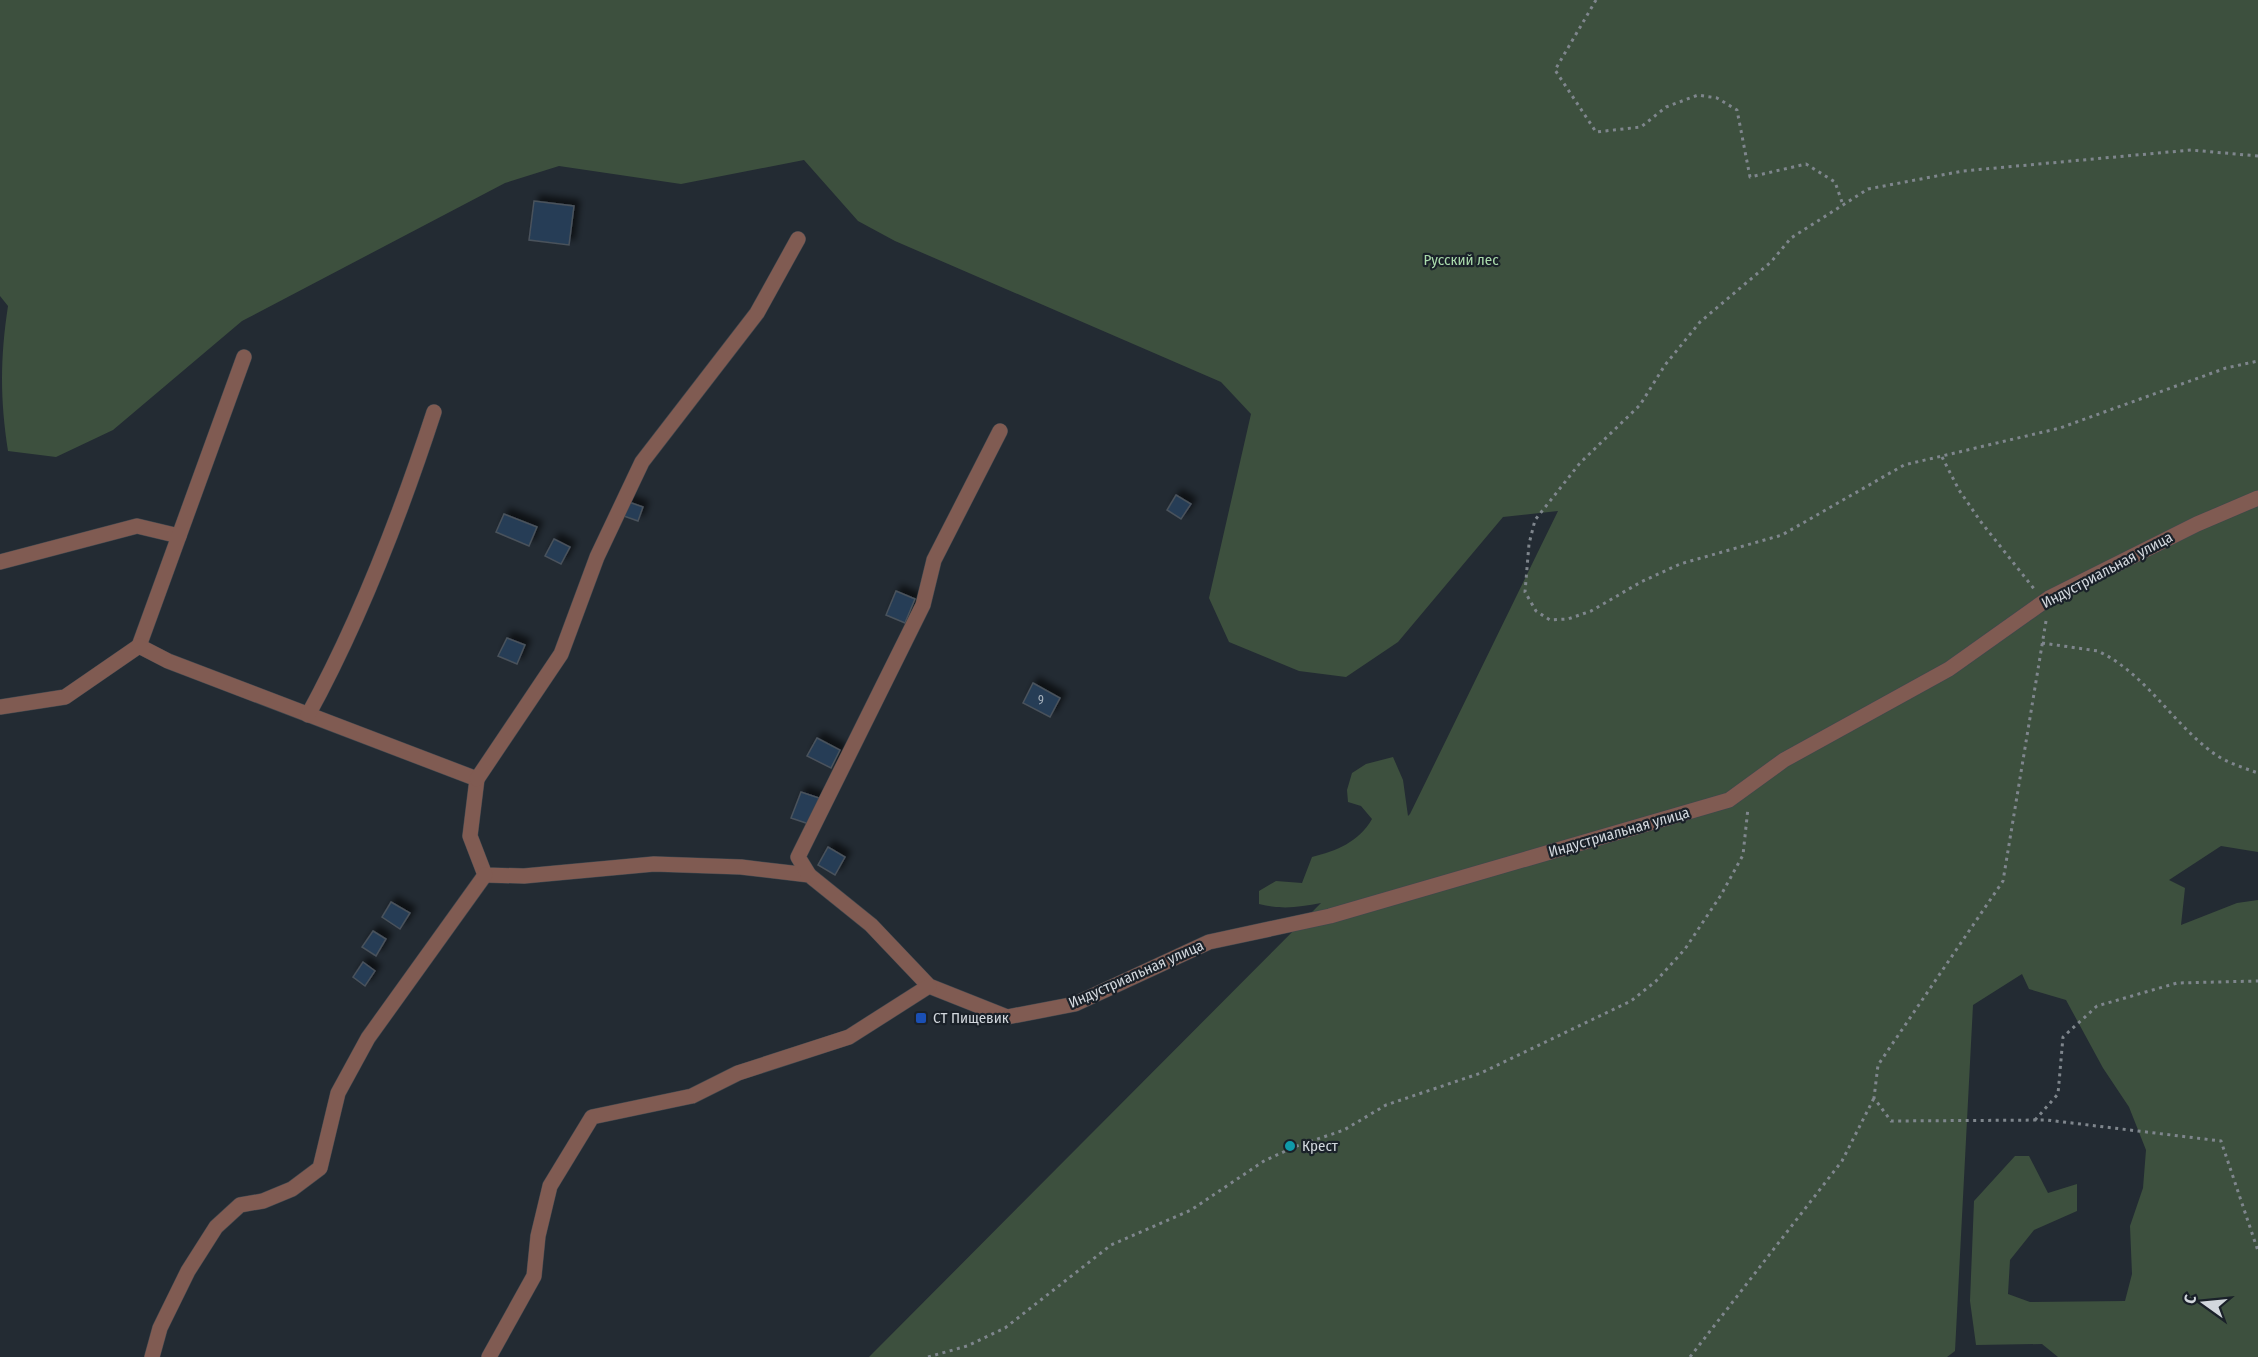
<svg xmlns="http://www.w3.org/2000/svg" width="2258" height="1357" viewBox="0 0 2258 1357" font-family="'Fira Sans Condensed',sans-serif">
<style>
.green{fill:#3d503e}
.building{fill:#263e57;stroke:#4a525c;stroke-width:1.5;filter:url(#shadow)}
.lines{fill:none;stroke-linecap:round;stroke-linejoin:round}
.minor-casing{stroke:#3f474e;stroke-width:16}
.path{stroke:#7f868d;stroke-width:3;stroke-dasharray:3 4.5;stroke-linecap:butt}
.minor{stroke:#805b52;stroke-width:15}
.transit-dot{fill:#1a4fb4;stroke:#1a2129;stroke-width:2}
.culture-dot{fill:#0f9aa8;stroke:#1a2129;stroke-width:2}
.labels{text-anchor:middle;stroke-width:4.5;stroke-linejoin:round;paint-order:stroke}
.number-label{font-size:12px;fill:#a7b1bc}
.park-label{font-size:15px;fill:#aadbac;stroke:#1a2129}
.street-label{font-size:15px;fill:#d2d7dd;stroke:#1a2129}
.poi-label{font-size:15px;fill:#d2d7dd;stroke:#1a2129;text-anchor:start}
</style>
<defs>
<filter id="shadow"><feDropShadow dx="5.5" dy="-5.5" stdDeviation="3" flood-color="#0009"/></filter>
</defs>
<rect width="100%" height="100%" fill="#232b33"/>
<path class="green" d="M0,0h2258v852l-37,-6 -52,34 16,8 -4,37 56,-22 21,-3v457h-200l-16,-13 -66,1 -6,-44 4,-100 41,-45h14l19,37 29,-9v27l-43,19 -24,30 -2,34 22,8 95,-1 7,-27 -2,-48 13,-38 3,-38 -17,-43 -26,-39 -37,-68 -37,-11 -7,-15 -49,31 -18,346 -8,6h-1078l452,-454c-22,4 -38,7 -62,1v-13l17,-10 26,2 10,-26c24,-6 47,-15 60,-38l-11,-13 -13,-4 -1,-12 5,-17 14,-9 27,-7 10,23 5,36 2,-2 148,-303 -55,6 -105,125 -52,35 -47,-6 -70,-29 -20,-44 42,-184 -30,-32 -326,-141 -37,-20 -54,-61 -123,24 -122,-18 -54,17 -263,138 -129,109 -57,27 -48,-6c-8,-51 -8,-93 0,-145l-8,-10z"/>
<g class="building">
<path d="M534,201l40,5 -5,39 -40,-5z"/>
<path d="M1176,495l15,9 -10,15 -14,-9z"/>
<path d="M626,501l17,6 -5,14 -17,-6z"/>
<path d="M504,514l33,13 -8,19 -33,-14z"/>
<path d="M554,539l16,8 -9,17 -16,-8z"/>
<path d="M896,591l19,8 -10,24 -19,-8z"/>
<path d="M507,638l18,7 -8,19 -19,-8z"/>
<path d="M1033,683l27,15 -10,19 -27,-14z"/>
<path d="M817,738l23,12 -9,18 -24,-12z"/>
<path d="M801,792l18,6 -10,26 -18,-6z"/>
<path d="M828,847l17,10 -10,18 -17,-10z"/>
<path d="M391,902l19,11 -10,16 -18,-12z"/>
<path d="M373,931l13,8 -10,17 -14,-9z"/>
<path d="M363,962l12,9 -10,15 -12,-9z"/>
</g>
<g class="lines">
<defs>
<g id="minor">
<path d="M0,562l137,-36 42,10"/>
<path d="M139,646l105,-289"/>
<path d="M0,707l65,-10 74,-51 29,15 309,118 -7,57 15,39 39,1 130,-12 87,3 68,8 62,50 58,61 78,31 68,-13 134,-62 121,-26 399,-116 55,-40 165,-91 100,-71 148,-74 61,-26"/>
<path d="M308,715c52,-95 92,-199 126,-303"/>
<path d="M477,779l84,-125 36,-97 45,-95 115,-149 41,-74"/>
<path d="M809,875l-11,-18 125,-252 11,-45 66,-129"/>
<path d="M152,1357l8,-29 28,-57 28,-44 24,-22 23,-4 29,-12 28,-21 18,-75 30,-55 117,-163"/>
<path d="M489,1357l45,-81 4,-40 12,-50 42,-69 100,-21 46,-23 111,-36 80,-51"/>
</g>
</defs>
<use href="#minor" class="minor-casing"/>
<g class="path">
<path d="M1596,0l-41,70 41,62 45,-5 25,-20 32,-12 19,3 20,12 13,67 56,-13 29,18 8,23"/>
<path d="M2258,156l-67,-6 -228,21 -95,18 -77,49 -20,24 -71,60 -35,43 -25,40 -60,58 -45,57 -6,24 -4,48 11,19 14,9 18,-1 23,-8 50,-29 39,-18 102,-29 122,-70 156,-37 166,-60 32,-7"/>
<path d="M1942,457l17,33 22,32 54,68"/>
<path d="M2046,621l-43,260 -125,184 -4,33 17,23 156,-1 174,21 37,110"/>
<path d="M2042,643l56,8c46,22 72,68 110,98 14,12 33,18 50,24"/>
<path d="M2035,1120l23,-26 5,-57 34,-31 80,-23 81,-2"/>
<path d="M928,1357l39,-11 38,-18 106,-83 80,-35 73,-49 30,-14 50,-17 42,-25 95,-32 150,-72 25,-20 29,-32 36,-54 22,-40 5,-47"/>
<path d="M1690,1357l152,-196 32,-63"/>
</g>
<use href="#minor" class="minor"/>
</g>
<rect class="transit-dot" x="915" y="1012" width="12" height="12" rx="3"/>
<circle class="culture-dot" cx="1290" cy="1146" r="6"/>
<g class="labels">
<g class="number-label">
<text x="1041" y="704">9</text>
</g>
<g class="park-label">
<text x="1461" y="265">Русский лес</text>
</g>
<g class="street-label">
<text transform="translate(2107 570) rotate(-28)" y="5">Индустриальная улица</text>
<text transform="translate(1619 832) rotate(-16)" y="5">Индустриальная улица</text>
<text transform="translate(1136 974) rotate(-24)" y="5">Индустриальная улица</text>
</g>
<g class="poi-label">
<text x="933" y="1023">СТ Пищевик</text>
<text x="1302" y="1151">Крест</text>
</g>
</g>
<g transform="translate(2204 1303) rotate(285)" stroke="#1a2129" stroke-width="4.5" paint-order="stroke">
<path d="M0-4.5L10 22L0 15L-10 22Z" fill="#d2d7dd"/>
<text y="-9" font-size="16" font-weight="bold" text-anchor="middle" fill="#d2d7dd">С</text>
</g>
</svg>
